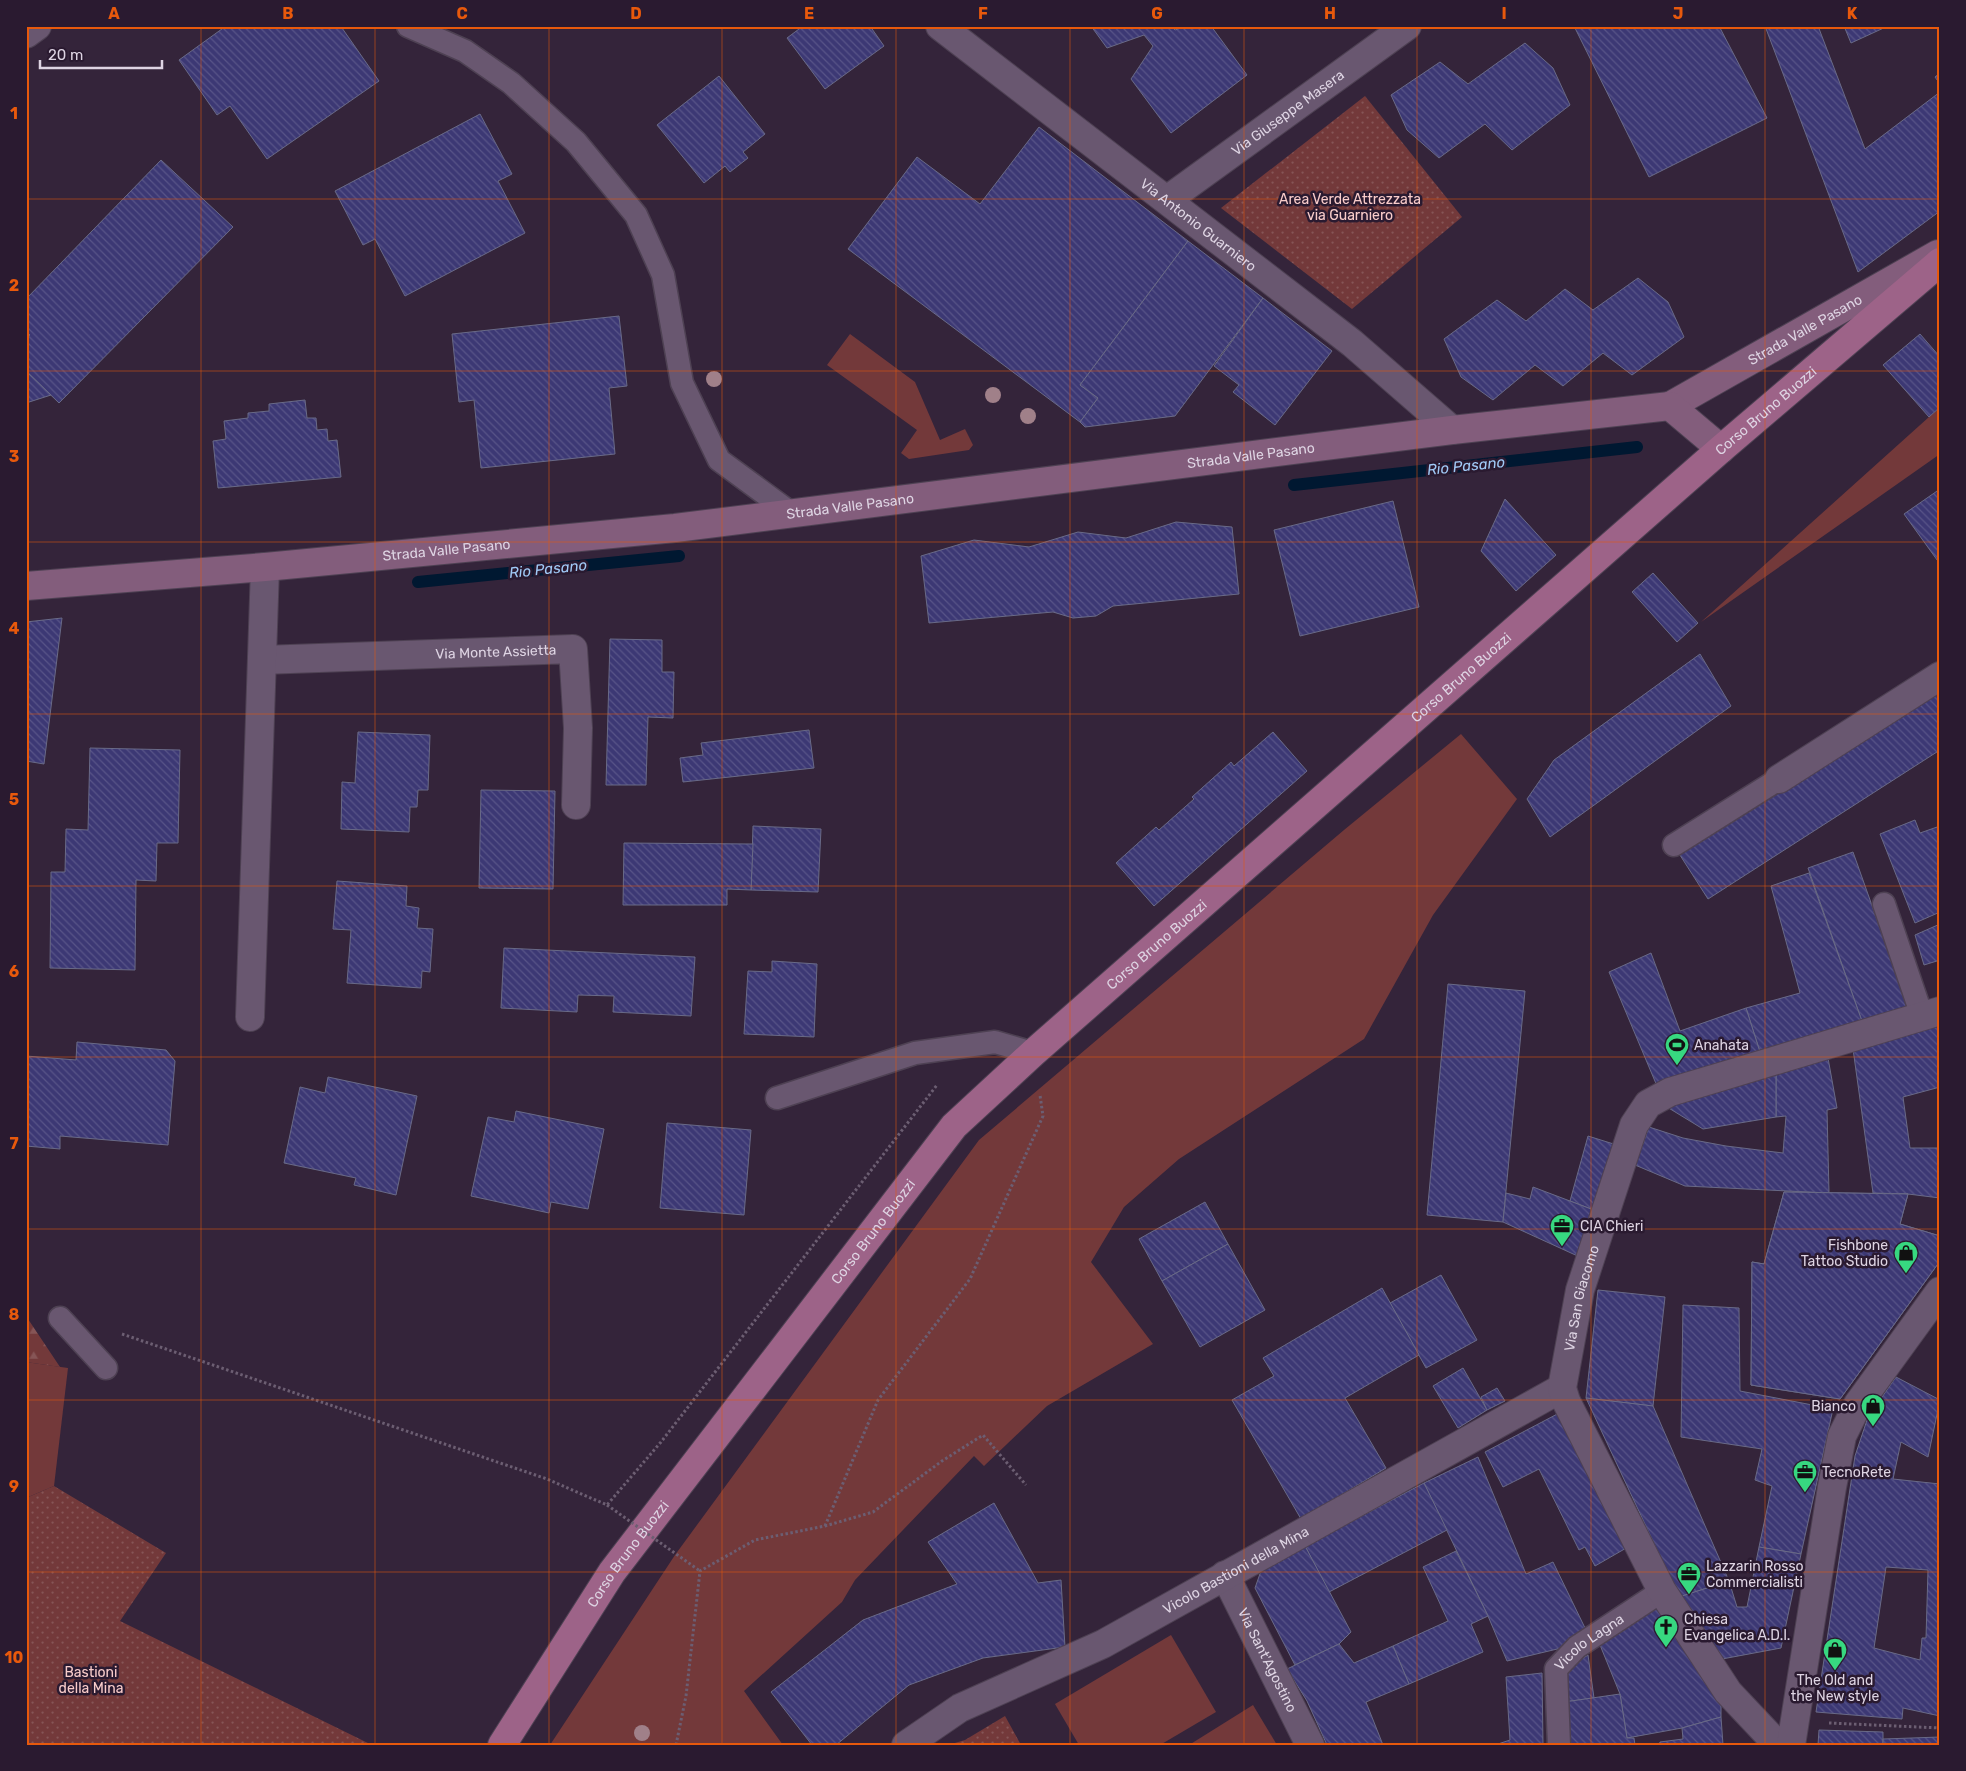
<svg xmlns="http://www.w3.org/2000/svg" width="1966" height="1771" viewBox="0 0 1966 1771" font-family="Rubik,sans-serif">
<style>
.grass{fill:#73393a}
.forest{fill:url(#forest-firs)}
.park{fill:url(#park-dots)}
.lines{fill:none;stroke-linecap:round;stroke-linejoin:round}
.stream{stroke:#001831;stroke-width:12}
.building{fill:url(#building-back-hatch);stroke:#696a87;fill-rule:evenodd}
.lane-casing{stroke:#4e4153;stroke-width:25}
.street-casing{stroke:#4e4153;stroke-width:30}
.secondary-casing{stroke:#4e4153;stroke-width:30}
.primary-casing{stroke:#4e4153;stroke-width:30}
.path{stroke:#6c5e72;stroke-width:3;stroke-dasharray:2.5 2.5;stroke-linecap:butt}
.lane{stroke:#695770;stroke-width:22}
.street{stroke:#695770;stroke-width:28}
.secondary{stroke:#835d7c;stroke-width:28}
.primary{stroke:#9d6388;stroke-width:28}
.path-bridge{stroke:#6c5e72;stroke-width:3;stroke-dasharray:2.5 2.5;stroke-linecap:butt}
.tree{fill:#a08089}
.grid{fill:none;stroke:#e8590c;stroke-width:1;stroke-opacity:0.55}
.labels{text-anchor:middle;stroke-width:5;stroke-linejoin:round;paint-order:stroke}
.street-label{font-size:14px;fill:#ded4e3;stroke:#2a1a30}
.park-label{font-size:14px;fill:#f9ccca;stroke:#2a1a30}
.poi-label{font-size:14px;fill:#ded4e3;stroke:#2a1a30;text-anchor:start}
.water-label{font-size:15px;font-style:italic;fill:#a0c9f6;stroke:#2a1a30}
.neatline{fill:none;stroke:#e8590c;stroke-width:2}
.grid-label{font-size:16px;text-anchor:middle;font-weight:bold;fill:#e8590c}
</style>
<defs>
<pattern id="forest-firs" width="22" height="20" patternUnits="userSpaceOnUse" patternTransform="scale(1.25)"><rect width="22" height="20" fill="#73393a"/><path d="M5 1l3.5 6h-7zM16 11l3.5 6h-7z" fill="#865556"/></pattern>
<pattern id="park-dots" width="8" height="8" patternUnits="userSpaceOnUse" patternTransform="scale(1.25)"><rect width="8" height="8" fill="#73393a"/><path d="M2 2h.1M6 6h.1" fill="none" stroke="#865556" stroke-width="1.8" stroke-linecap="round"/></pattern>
<pattern id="building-back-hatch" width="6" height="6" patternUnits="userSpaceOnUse" patternTransform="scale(1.25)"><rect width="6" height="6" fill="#3c3874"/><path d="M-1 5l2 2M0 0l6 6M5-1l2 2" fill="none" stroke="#585488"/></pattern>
</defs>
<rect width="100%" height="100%" fill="#34243a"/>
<g class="grass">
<path d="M850,334l65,48 25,58 25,-11 8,16 -4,5 -60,9 -8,-6 16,-23 -90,-65z"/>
<path d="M1940,407v47l-239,168 228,-205z"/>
<path d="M1461,734l56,65 -84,116 -69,124 -185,120 -55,48 -33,55 62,82 -106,62 -63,60 -10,-10 -119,124 -13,22 -98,89 39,54h-233l125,-190 304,-415 365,-310z"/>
<path d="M26,1362l42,6 -14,118 -28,12z"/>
<path d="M1171,1635l45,77 -56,33h-81l-24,-41z"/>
<path d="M1253,1705l24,40h-88z"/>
</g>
<path class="forest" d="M26,1315v1l34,51 -34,-5z"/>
<g class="park">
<path d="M1365,96l97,121 -110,92 -131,-101z"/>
<path d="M54,1486l112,67 -46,68 252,124h-346v-247z"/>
<path d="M1005,1716l16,29h-73l17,-5z"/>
</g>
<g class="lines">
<g class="stream">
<path d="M1294,485l343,-38"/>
<path d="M418,582l261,-26"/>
</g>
</g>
<g class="building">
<path d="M226,26h119l-3,2 37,53 -112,78 -37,-53 -13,9 -38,-55z"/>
<path d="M803,26h67l14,20 -59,43 -38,-51z"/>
<path d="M1091,26h80l4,4 12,-4h24l36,49 -76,58 -40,-54 22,-33 -9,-11 -37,13z"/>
<path d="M1574,26h145l48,92 -118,59z"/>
<path d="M1765,26h53l47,123 75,-57v119l-82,61z"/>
<path d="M1844,26h44l-37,17z"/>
<path d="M1525,43l28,25 17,37 -58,45 -27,-26 -46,34 -32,-28 -16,-35 49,-33 28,22z"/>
<path d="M1940,73v11l-5,-7z"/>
<path d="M719,76l46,58 -22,18 5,6 -18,14 -5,-6 -21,17 -47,-58z"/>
<path d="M480,114l32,60 -14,7 27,52 -120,63 -30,-57 -12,6 -28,-54z"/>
<path d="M1039,127l149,114 -108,144 18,13 -18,24 -232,-173 69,-92 63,47z"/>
<path d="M161,160l72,67 -174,176 -33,-32v-33l4,-3 -4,-4v-32z"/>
<path d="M1188,241l75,57 -88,118 -90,11 -5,-5 18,-24 -18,-13z"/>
<path d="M1638,278l30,24 16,35 -52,38 -29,-22 -40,33 -28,-21 -42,35 -32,-23 -17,-38 53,-39 29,21 39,-32 28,21z"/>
<path d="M1263,298l69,53 -57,74 -42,-33 6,-7 -25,-19z"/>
<path d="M619,316l8,70 -18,2 6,66 -134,14 -7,-68 -15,2 -7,-68z"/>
<path d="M1920,334l20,23v50l-11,10 -46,-52z"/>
<path d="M26,371l25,24 -25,8z"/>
<path d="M305,400l2,18h9l1,12 10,-1 1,12 9,-1 4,37 -123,11 -5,-47 13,-2 -2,-18 24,-3v-5l21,-2v-7z"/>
<path d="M1940,489v75l-36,-50z"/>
<path d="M1505,499l51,56 -40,36 -35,-40z"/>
<path d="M1393,501l26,106 -119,29 -26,-106z"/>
<path d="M1176,522l56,5 7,67 -126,12 -17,10 -23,2 -20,-6 -124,11 -8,-67 53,-16 55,7 49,-15 48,6z"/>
<path d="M1653,573l45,50 -21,19 -45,-50z"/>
<path d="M62,618l-18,146 -18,-3v-139z"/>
<path d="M610,639l52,1v32h12l-1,46 -25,-1 -2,68h-40z"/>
<path d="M1700,654l31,52 -181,131 -23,-38 27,-39z"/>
<path d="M1940,685v65l-232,149 -30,-47z"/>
<path d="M809,730l5,38 -131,14 -3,-24 23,-3 -2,-12z"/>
<path d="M358,732l72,3 -2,55h-10l-1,17h-7l-1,25 -68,-3 1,-47 13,1z"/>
<path d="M1273,732l34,39 -153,135 -38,-43 40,-36 3,3 35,-31 -2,-2 39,-35 3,4z"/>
<path d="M90,748l90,2 -2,93h-21l-1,38 -20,-1 -1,90 -85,-2 1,-96h14l1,-43 22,1z"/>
<path d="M481,790l74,1 -2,98 -74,-1z"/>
<path d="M1915,820l5,13 20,-7v46l-3,1 3,7v32l-25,11 -35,-89z"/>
<path d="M753,826l68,3 -3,63 -67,-2z"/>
<path d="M624,843l129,1 -2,46 -24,-1v16h-104z"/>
<path d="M1853,852l55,155 -45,17 -55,-156z"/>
<path d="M1809,873l54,151 -103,28 -14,-44 54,-15 -29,-107z"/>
<path d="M337,881l70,5 -1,20 13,2 -2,20 16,1 -3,43 -8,-1 -1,17 -74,-5 4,-53 -18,-1z"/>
<path d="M1940,924v36l-16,5 -9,-30z"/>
<path d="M504,948l191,9 -4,59 -78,-4 1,-16 -36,-1 -1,17 -76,-4z"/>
<path d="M1651,953l29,78 66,-23 14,44 -103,34 -48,-114z"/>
<path d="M772,961l45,3 -3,73 -70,-3 4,-63 24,1z"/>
<path d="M1448,984l77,7 -22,231 -76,-7z"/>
<path d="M1940,1023v64l-37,10 7,51h30v50l-32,-4 -35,-1 -20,-144z"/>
<path d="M77,1042l89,8 9,11 -7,84 -108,-9v13l-34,-3v-90l50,4z"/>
<path d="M1828,1058l9,50 -10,2 2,83 -144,-7 -50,-21 14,-38 34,11 43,8 57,7 3,-37 -10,1v-47z"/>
<path d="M1776,1070v47l-73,12 -36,-22z"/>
<path d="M328,1077l89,19 -21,99 -42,-10 2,-7 -72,-15 16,-76 25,6z"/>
<path d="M516,1111l88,18 -16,80 -37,-7 -2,11 -78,-17 17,-79 26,5z"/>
<path d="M667,1123l84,7 -7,85 -84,-7z"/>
<path d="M1588,1136l32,10 -21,66 -29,-11z"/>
<path d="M1533,1187l66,25 -17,46 -79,-36 3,-29 24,6z"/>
<path d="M1784,1192l124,2 -8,30 40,12v25l-100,138 -89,-14 1,-123 12,2zM1829,1251l49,15 -63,90z"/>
<path d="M1784,1192l124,2 -8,30 40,12v25l-100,138 -89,-14 1,-123 12,2z"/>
<path d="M1205,1202l23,42 -66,37 -23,-42z"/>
<path d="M1228,1244l37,66 -65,37 -38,-66z"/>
<path d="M1441,1275l36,65 -51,28 -36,-65z"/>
<path d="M1382,1288l37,67 -74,43 41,70 -85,51 -69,-119 42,-24 -11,-18z"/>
<path d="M1598,1290l67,7 -12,109 -67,-8z"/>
<path d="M1683,1305l56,3 1,83 93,18 -32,145 -42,-7 13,-61 -17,-6 7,-31 -81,-12z"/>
<path d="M1463,1368l24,42 -29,18 -25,-42z"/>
<path d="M1896,1377l44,23 -12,57 -27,-15 -8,37 47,5v232l-37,-8 -1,11 -86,-7 39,-256 13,-39zM1886,1567l42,3 -2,68h-4l-2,22 -46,-12z"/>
<path d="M1497,1388l8,13 -18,9 -6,-13z"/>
<path d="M1586,1398l67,8 76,175 -50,16z"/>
<path d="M1563,1411l65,136 -33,19 -10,-19 -6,3 -40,-81 -36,18 -18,-35z"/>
<path d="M1478,1457l48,117 27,-12 33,68 -12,15 -67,16 -19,-45 -64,-133z"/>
<path d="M1424,1483l23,47 -118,62 -24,-46z"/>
<path d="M994,1503l44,80 23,-3 4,67 -82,11 -74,27 -73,60h-24l-41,-53 92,-72 94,-36 -29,-42z"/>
<path d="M1305,1546l46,86 -12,12 -44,21 -40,-77 7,-20z"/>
<path d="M1759,1547l42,7 -20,94 -59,11 -43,-62 50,-16 8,26h10z"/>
<path d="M1456,1551l32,65 -17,8 12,28 -74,32 -16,-38 55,-25 -25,-54z"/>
<path d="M1662,1605l59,99v13l-39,11 -55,10 -7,-44 -20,-49z"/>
<path d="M1339,1644l15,19 39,-17 16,38 -43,18 17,43h-56l-20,-44 -20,-32z"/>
<path d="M1588,1655l6,43 -30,4 -2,-18 12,-20z"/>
<path d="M1542,1673l1,72h-48l15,-5 -4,-63z"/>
<path d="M1620,1694l7,44h7l1,7h-66l-5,-43z"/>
<path d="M1721,1717l2,28h-64l1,-3 23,-3 -1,-11z"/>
<path d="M1819,1730l64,2v13h-65z"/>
<path d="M1940,1737v8h-57v-6z"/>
</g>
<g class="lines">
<defs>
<g id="lane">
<path d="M408,26l57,25 46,32 65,59 60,73 27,60 19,108 37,77 72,53"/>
<path d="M1674,845l105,-66"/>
<path d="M1884,904l38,112"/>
<path d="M777,1098l138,-45 80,-11 38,11"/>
<path d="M60,1318l46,50"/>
<path id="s1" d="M1559,1745l-3,-76 21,-22 85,-56"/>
</g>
<g id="street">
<path id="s2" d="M940,26l412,317 100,87"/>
<path d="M26,34l11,-8"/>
<path id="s3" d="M1167,200l240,-174"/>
<path id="s4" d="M262,660l311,-11 5,79 -2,77"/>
<path d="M1779,779l161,-103"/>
<path d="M250,1017l15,-450"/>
<path id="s5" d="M1225,1575l85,170"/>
<path id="s6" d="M906,1745l54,-37 143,-64 459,-256"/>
<path id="s7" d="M1778,1745l-50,-53 -66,-101 -96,-190 -4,-13 18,-98 54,-165 14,-21 22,-12 270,-81"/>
<path d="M1791,1745l41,-258 10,-51 16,-32 82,-113"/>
</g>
<g id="secondary">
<path id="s8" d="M1670,406l268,-152"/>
<path id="s9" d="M26,586l239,-19 410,-39 777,-98 218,-24 51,43"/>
</g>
<g id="primary">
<path id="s10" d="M502,1745l110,-173 342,-446 79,-73 688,-604 219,-187"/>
</g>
</defs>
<use href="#lane" class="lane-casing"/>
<use href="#street" class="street-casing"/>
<use href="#secondary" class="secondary-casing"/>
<use href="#primary" class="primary-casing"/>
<g class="path">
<path d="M122,1334l425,145 60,26 54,-63 276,-357"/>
<path d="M825,1526l53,-126 92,-121 73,-163 -3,-21"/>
<path d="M1829,1723l111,5"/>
<path d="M676,1745l10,-49 14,-125 55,-31 70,-14 48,-14 69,-51 41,-26 43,50"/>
</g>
<use href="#lane" class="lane"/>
<use href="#street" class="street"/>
<use href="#secondary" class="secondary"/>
<use href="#primary" class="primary"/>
<path class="path-bridge" d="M607,1505l93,66"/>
</g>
<g class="tree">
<circle cx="714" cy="379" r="8"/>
<circle cx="993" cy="395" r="8"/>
<circle cx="1028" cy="416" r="8"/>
<circle cx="642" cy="1733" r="8"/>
</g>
<path class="grid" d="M201,26v1719M375,26v1719M549,26v1719M722,26v1719M896,26v1719M1070,26v1719M1244,26v1719M1417,26v1719M1591,26v1719M1765,26v1719M26,199h1914M26,371h1914M26,542h1914M26,714h1914M26,886h1914M26,1057h1914M26,1229h1914M26,1400h1914M26,1572h1914"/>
<defs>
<symbol id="stadium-pin" viewBox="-11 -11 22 30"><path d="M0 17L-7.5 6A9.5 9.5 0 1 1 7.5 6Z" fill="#37d880" stroke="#2a1a30"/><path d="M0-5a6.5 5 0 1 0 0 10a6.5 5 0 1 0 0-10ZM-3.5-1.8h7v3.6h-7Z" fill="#111"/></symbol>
<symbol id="office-pin" viewBox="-11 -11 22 30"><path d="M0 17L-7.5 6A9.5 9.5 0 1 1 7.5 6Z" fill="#37d880" stroke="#2a1a30"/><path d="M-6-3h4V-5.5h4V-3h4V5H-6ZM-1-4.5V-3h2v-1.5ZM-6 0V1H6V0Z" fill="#111"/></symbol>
<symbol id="shop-pin" viewBox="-11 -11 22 30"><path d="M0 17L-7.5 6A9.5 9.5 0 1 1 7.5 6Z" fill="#37d880" stroke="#2a1a30"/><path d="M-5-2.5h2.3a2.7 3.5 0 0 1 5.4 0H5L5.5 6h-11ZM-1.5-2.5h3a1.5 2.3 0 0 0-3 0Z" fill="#111"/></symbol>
<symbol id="church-pin" viewBox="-11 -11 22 30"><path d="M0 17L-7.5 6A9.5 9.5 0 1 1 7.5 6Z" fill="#37d880" stroke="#2a1a30"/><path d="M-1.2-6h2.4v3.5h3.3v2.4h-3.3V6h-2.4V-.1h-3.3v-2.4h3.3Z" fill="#111"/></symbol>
</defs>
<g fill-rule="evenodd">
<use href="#stadium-pin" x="1663" y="1031" width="28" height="38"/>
<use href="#office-pin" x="1548" y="1212" width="28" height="38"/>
<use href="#shop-pin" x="1892" y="1239" width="28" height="38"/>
<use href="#shop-pin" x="1859" y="1392" width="28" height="38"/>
<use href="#office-pin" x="1791" y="1458" width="28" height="38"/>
<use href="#office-pin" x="1675" y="1560" width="28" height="38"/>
<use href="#church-pin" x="1652" y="1613" width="28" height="38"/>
<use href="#shop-pin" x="1821" y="1636" width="28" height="38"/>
</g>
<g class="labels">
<g class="street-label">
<text dy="5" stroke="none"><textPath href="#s3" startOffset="149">Via Giuseppe Masera</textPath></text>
<text dy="5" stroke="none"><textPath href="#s2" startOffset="326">Via Antonio Guarniero</textPath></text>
<text dy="5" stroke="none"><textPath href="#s8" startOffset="155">Strada Valle Pasano</textPath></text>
<text dy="5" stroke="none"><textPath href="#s10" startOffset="1849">Corso Bruno Buozzi</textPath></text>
<text dy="5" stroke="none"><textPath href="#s9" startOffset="1232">Strada Valle Pasano</textPath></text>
<text dy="5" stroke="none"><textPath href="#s9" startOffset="828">Strada Valle Pasano</textPath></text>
<text dy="5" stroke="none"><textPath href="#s9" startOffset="422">Strada Valle Pasano</textPath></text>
<text dy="5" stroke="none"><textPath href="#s4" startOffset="234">Via Monte Assietta</textPath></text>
<text dy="5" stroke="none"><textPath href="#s10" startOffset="1444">Corso Bruno Buozzi</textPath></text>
<text dy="5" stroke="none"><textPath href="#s10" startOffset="1039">Corso Bruno Buozzi</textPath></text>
<text dy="5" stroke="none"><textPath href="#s10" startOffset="634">Corso Bruno Buozzi</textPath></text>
<text dy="5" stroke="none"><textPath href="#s7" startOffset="512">Via San Giacomo</textPath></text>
<text dy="5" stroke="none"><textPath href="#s10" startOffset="229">Corso Bruno Buozzi</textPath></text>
<text dy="5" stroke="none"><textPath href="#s6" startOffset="374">Vicolo Bastioni della Mina</textPath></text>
<text dy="5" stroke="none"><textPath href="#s1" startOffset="119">Vicolo Lagna</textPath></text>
<text dy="5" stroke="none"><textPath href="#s5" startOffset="95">Via Sant'Agostino</textPath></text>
</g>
<g class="park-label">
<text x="1350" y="204">Area Verde Attrezzata<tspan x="1350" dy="16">via Guarniero</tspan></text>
<text x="91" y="1677">Bastioni<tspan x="91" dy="16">della Mina</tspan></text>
</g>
<g class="poi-label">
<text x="1694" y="1050">Anahata</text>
<text x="1580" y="1231">CIA Chieri</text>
<text x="1888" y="1250" text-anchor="end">Fishbone<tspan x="1888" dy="16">Tattoo Studio</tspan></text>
<text x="1856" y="1411" text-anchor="end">Bianco</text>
<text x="1822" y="1477">TecnoRete</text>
<text x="1706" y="1571">Lazzarin Rosso<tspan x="1706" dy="16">Commercialisti</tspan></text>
<text x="1684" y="1624">Chiesa<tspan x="1684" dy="16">Evangelica A.D.I.</tspan></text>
<text x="1835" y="1685" text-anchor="middle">The Old and<tspan x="1835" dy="16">the New style</tspan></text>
</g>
<g class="water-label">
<text transform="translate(1466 466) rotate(-6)" y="5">Rio Pasano</text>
<text transform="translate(548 569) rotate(-6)" y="5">Rio Pasano</text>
</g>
</g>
<rect width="1966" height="1771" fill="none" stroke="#2a1a30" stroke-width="55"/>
<path d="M40 60v8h122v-8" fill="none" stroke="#ded4e3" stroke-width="2.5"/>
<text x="48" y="60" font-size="15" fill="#ded4e3" stroke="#2a1a30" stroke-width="4" paint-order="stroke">20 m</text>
<rect x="28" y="28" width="1910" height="1716" class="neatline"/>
<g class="grid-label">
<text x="114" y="19">A</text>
<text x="288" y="19">B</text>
<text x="462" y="19">C</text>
<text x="636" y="19">D</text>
<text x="809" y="19">E</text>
<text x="983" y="19">F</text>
<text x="1157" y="19">G</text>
<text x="1330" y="19">H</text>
<text x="1504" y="19">I</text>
<text x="1678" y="19">J</text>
<text x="1852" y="19">K</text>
<text x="14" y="119">1</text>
<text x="14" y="291">2</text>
<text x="14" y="462">3</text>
<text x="14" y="634">4</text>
<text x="14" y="805">5</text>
<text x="14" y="977">6</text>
<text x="14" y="1149">7</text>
<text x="14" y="1320">8</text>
<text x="14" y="1492">9</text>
<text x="14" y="1663">10</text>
</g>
</svg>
